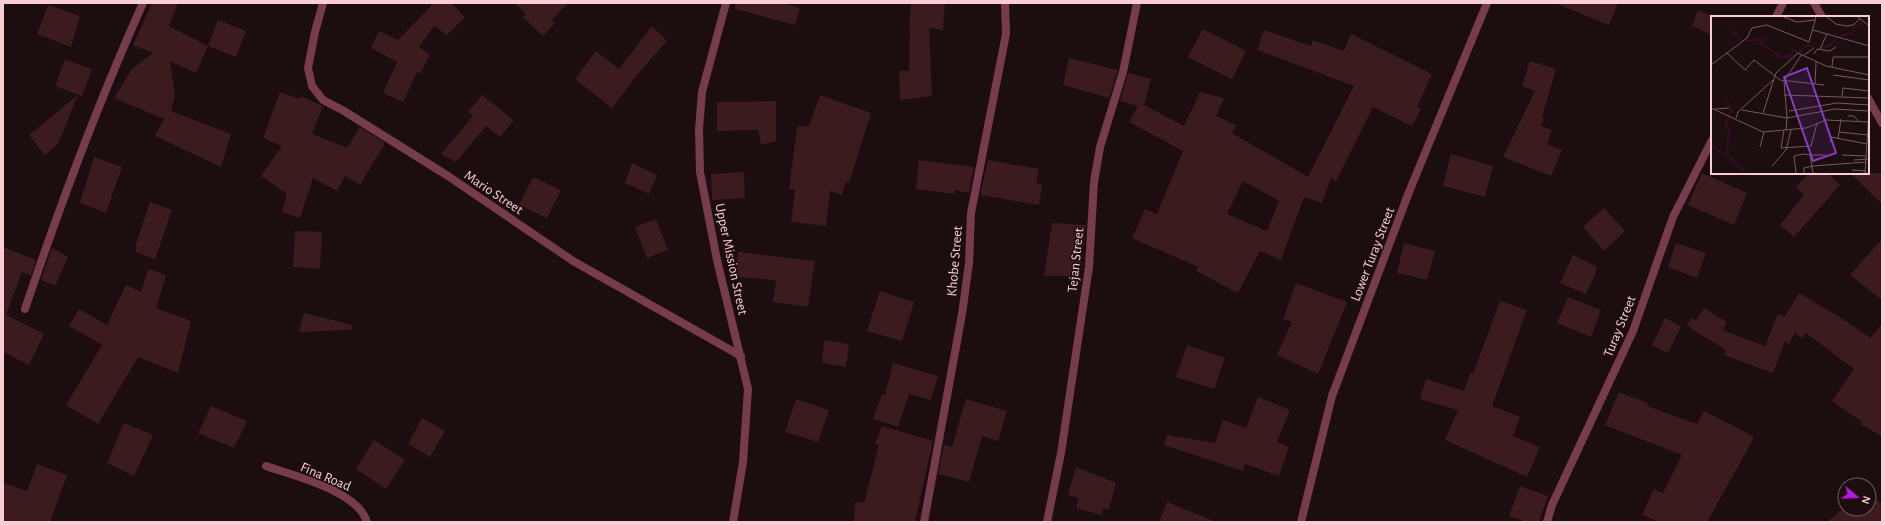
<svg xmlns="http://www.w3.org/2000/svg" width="1885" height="525" viewBox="0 0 1885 525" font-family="'Alegreya Sans',sans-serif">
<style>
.building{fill:#3b1b1e;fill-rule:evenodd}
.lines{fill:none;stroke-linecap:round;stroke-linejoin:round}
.minor{stroke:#773c4b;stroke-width:8}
.labels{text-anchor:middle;stroke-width:3;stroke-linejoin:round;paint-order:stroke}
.street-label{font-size:14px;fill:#facdd5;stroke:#1c0d0f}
.inset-river{fill:none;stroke:#350d27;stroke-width:2}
.inset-road{fill:none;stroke:#755a5e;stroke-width:1}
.view{fill:#883cc1;fill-opacity:0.15;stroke:#883cc1;stroke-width:2}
.inset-edge{fill:none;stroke:#facdd5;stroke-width:2}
</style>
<rect width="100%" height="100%" fill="#1c0d0f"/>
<g class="building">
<path d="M152,3h26l-9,23 39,20 -12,27 -26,-12 5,34 -4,16 60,23 -10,33 -66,-31 9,-17 -50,-21 18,-29 21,-16 -20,-8z"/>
<path d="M434,3h17l14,14 -18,18 -13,-9 -15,21 11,8 -10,19 -3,-2 -14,30 -20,-9 14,-31 -26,-14 8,-17 19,9z"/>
<path d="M515,3h53l-16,17 3,3 -12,13 -20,-19 3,-3z"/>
<path d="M736,3h46l18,5 -5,17 -60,-16z"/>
<path d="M911,3h34l-2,27 -14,-2 3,68 -32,4 -1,-29h10l1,-45h-1z"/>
<path d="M1555,3h63l-9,22z"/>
<path d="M48,5l32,11 -9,31 -34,-13z"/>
<path d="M1698,10l14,6v19l-20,-9z"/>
<path d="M218,20l28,11 -10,26 -28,-11z"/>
<path d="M652,26l15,15 -25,28 -30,39 -37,-29 21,-28 23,18z"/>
<path d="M1203,29l43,22 -14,28 -44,-22z"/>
<path d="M1264,30l47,16 2,-6 31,11 7,-17 81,40 -15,33 4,2 -9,17 -39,-19 -37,74 -5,-3 -9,25 -18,-6 -23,63 -21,-9 -22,42 -42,-22 2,-4 -66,-29 13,-29 12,5 26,-63 -54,-29 9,-16 -18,-5 8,-28 23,6 -7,26 40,21 16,-34 24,6 -8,18 20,9 -4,8 76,44 46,-91 -97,-36zM1243,181l36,20 -12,30 -40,-17z"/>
<path d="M1069,58l49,12 -9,28 -46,-13z"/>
<path d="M65,60l27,9 -10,27 -27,-10z"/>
<path d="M1530,61l26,8 -14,48 2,1 -3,8 11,4 -5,14 15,6 -11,26 -48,-19 32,-66 -13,-5z"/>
<path d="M280,92l20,7 1,-3 22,10 -11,28 35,14 13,-21 25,16 -25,42 -15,-9 -8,15 -24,-13 -13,40 -18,-6 5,-18 -26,-18 21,-30 -19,-8z"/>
<path d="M78,95l-20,49 -13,11 -16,-20z"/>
<path d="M482,95l32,25 -14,17 -14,-11 -30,36 -15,-8 32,-38 -5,-4z"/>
<path d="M820,95l51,18 -22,70 -3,-2 -4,14 -12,-4 -4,35 -35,-4 4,-32 -6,-1 8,-62 12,-1z"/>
<path d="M776,101v40l-15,4 -3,-15 -41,1v-29z"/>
<path d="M1451,154l42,12 -8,31 -42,-11z"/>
<path d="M94,157l28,10 -16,46 -26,-10z"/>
<path d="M919,160l55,7 -5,26 -14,-3 -1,4 -38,-5z"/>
<path d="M988,160l51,9 -3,14 6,1 -3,21 -59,-10z"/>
<path d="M632,163l25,12 -8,19 -24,-11z"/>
<path d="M744,172l1,26 -33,2 -1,-26z"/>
<path d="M1702,173l45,20 -13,32 -46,-20z"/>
<path d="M1809,173h18l13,12 -46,52 -14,-12 24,-30 -8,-8z"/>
<path d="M1850,173h32v31z"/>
<path d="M533,177l28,13 -14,28 -28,-13z"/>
<path d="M150,202l22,8 -17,49 -19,-7v-8z"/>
<path d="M1604,208l21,23 -21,20 -21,-24z"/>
<path d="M656,219l12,31 -21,8 -12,-31z"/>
<path d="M1052,223l34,2 -7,51h-35z"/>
<path d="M295,231l27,1 -2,37 -27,-2z"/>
<path d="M1882,239v61l-32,-25z"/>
<path d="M1404,243l31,8 -8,29 -30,-7z"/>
<path d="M1676,243l30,10 -9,25 -29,-11z"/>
<path d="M3,247l33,13 -5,16 -9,-4 -16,43 38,19 -15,31 -26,-13z"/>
<path d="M52,248l16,9 -13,29 -14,-6z"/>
<path d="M738,252l77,9 -7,46 -35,-5 3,-22 -40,-3z"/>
<path d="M1573,255l23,11v7l-10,21 -26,-11z"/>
<path d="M148,269l18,6 -10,33 35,13 -13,52 -40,-16 -40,67 -32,-19 36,-60 -33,-19 10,-17 28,16 19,-40 15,7z"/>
<path d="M1296,283l51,19 -29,72 -41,-19 15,-33 -9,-3z"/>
<path d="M880,291l34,11 -12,39 -35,-10z"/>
<path d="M1799,293l47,28 24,17 12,-14v112l-21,-11 1,-3 -30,-21 22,-32 -48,-36 -3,5 -8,-5 -6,11 -4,-3 -12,32 -49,-18 2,-5 -39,-24 4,-8 5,2 8,-12 23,14 -5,8 43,16 13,-32 7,2z"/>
<path d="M1568,297l33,13 -10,27 -34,-14z"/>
<path d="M1500,301l27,9 -35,96 28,11 -7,19 27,11 -13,30 -82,-37 13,-30 -38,-11 6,-20 38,12 6,-18 3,1z"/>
<path d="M304,313l48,12 -1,5 -52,2z"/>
<path d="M1665,318l16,8 -13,27 -16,-8z"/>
<path d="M824,340l25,4 -3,23 -24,-4z"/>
<path d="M1187,345l38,13 -11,31 -38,-12z"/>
<path d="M893,363l45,13 -7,24 -22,-6 -11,33 -25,-8 9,-25 3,1z"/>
<path d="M1619,392l29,11 -1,3 50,18 7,-13 49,25 -1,2h2l-47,84h-48l-17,-7 12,-26 9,4 19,-38 -77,-30z"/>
<path d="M1258,397l32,13 -13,32 12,5 -10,29 -34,-12 -2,7 -79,-26 3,-10 48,8 8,-23 23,8z"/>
<path d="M796,399l33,11 -11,32 -33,-10z"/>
<path d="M966,399l41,12 -9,30 -16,-5 -13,46 -31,-8 6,-29 8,2z"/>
<path d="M211,406l36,15 -13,27 -36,-15z"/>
<path d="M422,418l23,13 -15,26 -22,-13z"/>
<path d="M124,423l29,12 -19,41 -27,-13z"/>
<path d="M882,426l51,15 -18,81h-61l1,-20 9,1 15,-58 -4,-1z"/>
<path d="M374,440l31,20 -19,29 -30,-20z"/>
<path d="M37,464l30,11 -17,47h-47v-39l24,8z"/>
<path d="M1076,467l40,16 -7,26 -6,-1 -1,7 -26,-7 3,-10 -11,-3z"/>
<path d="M1520,486l28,10 -9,26h-13l-17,-6z"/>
<path d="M1869,494l13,10v18h-55l18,-15v2h24z"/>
<path d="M1167,502l47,19v1h-55z"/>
</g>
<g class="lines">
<g class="minor">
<path d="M323,3l-8,29 -7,36 4,18 11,14 21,11 104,65 125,85 168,95"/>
<path d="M726,3l-24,89 -3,37 1,43 17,88 31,129 -5,73 -10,60"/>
<path d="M1814,3l8,14"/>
<path d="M1776,17l7,-14"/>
<path d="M1868,98l14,25"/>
<path d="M25,309c35,-104 73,-206 118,-306"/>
<path d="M266,466c28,10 92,25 101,56"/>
<path d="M924,522l38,-208 7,-51 2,-50 35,-179 -1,-31"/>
<path d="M1047,522l14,-69 28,-186 5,-85 6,-35 23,-75 14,-69"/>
<path d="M1301,522l31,-126 77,-204 78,-189"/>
<path d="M1547,522l5,-17 81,-174 40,-114 39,-77"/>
</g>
</g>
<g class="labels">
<g class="street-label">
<text transform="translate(494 192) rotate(34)" y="5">Mario Street</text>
<text transform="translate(1372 254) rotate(-69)" y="5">Lower Turay Street</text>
<text transform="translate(732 259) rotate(78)" y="5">Upper Mission Street</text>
<text transform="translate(1075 260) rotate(-84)" y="5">Tejan Street</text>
<text transform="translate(954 261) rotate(-85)" y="5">Khobe Street</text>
<text transform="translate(1619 326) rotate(-68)" y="5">Turay Street</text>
<text transform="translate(326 476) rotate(23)" y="5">Fina Road</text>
</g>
</g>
<g transform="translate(1711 16)">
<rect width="158" height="158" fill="#1c0d0f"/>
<path class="inset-river" d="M19,15l7,3 4,7M129,20l12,-3 4,-8 6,-2M35,25l18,-2 -3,5 20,13 10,-1 2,-6 5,3 9,-8 7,2M111,31h6l10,-10M14,82l7,12 -7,16 4,4 -2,25M0,130l16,9 19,18"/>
<path class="inset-road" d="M73,1l13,5 18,-2M116,1l9,7 10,2 7,-1 7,-6M147,1l11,9M56,9l42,17 7,-25M102,14l56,16M109,33l7,-15M16,37l18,17 9,-10 26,20 44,5M91,38l-18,27 3,37 48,-9 34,2M103,38l3,-5 13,2 6,-4M93,39l10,-7M0,49l36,-27 5,-10 15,-3M121,51l1,-10h36M122,59l36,5M104,68l1,-22M73,79l85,3M131,80l1,-8 26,3M0,92l52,24 43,-4 20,-8 43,2M4,93l14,-1M31,94l45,8 -1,12M78,95l48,-8 32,2M52,97l13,-40 22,-20 28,13 43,9M137,100h6l4,5M25,102l2,-6 35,-32M73,114l-3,18 30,-2 6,-23M128,116l29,3M127,123l3,-20M119,126l1,-5 36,7M49,131l4,-15M99,139h16M131,139l24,1M143,144l15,-1M61,150l14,-16 5,-20M141,154l14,1M85,157l-2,-17 9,-2 7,1 3,18M93,157v-5l9,-2 53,-4M154,157l4,-61"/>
<path class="view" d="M96,52l29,85 -23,8 -29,-84z"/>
<rect width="158" height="158" class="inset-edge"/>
</g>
<rect width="1885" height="525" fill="none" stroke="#facdd5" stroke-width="8"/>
<g transform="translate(1857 497) rotate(109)"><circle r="19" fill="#1c0d0f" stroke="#755a5e"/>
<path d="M0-3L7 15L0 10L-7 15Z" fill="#b815de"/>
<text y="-6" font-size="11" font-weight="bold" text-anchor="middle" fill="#facdd5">N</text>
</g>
</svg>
